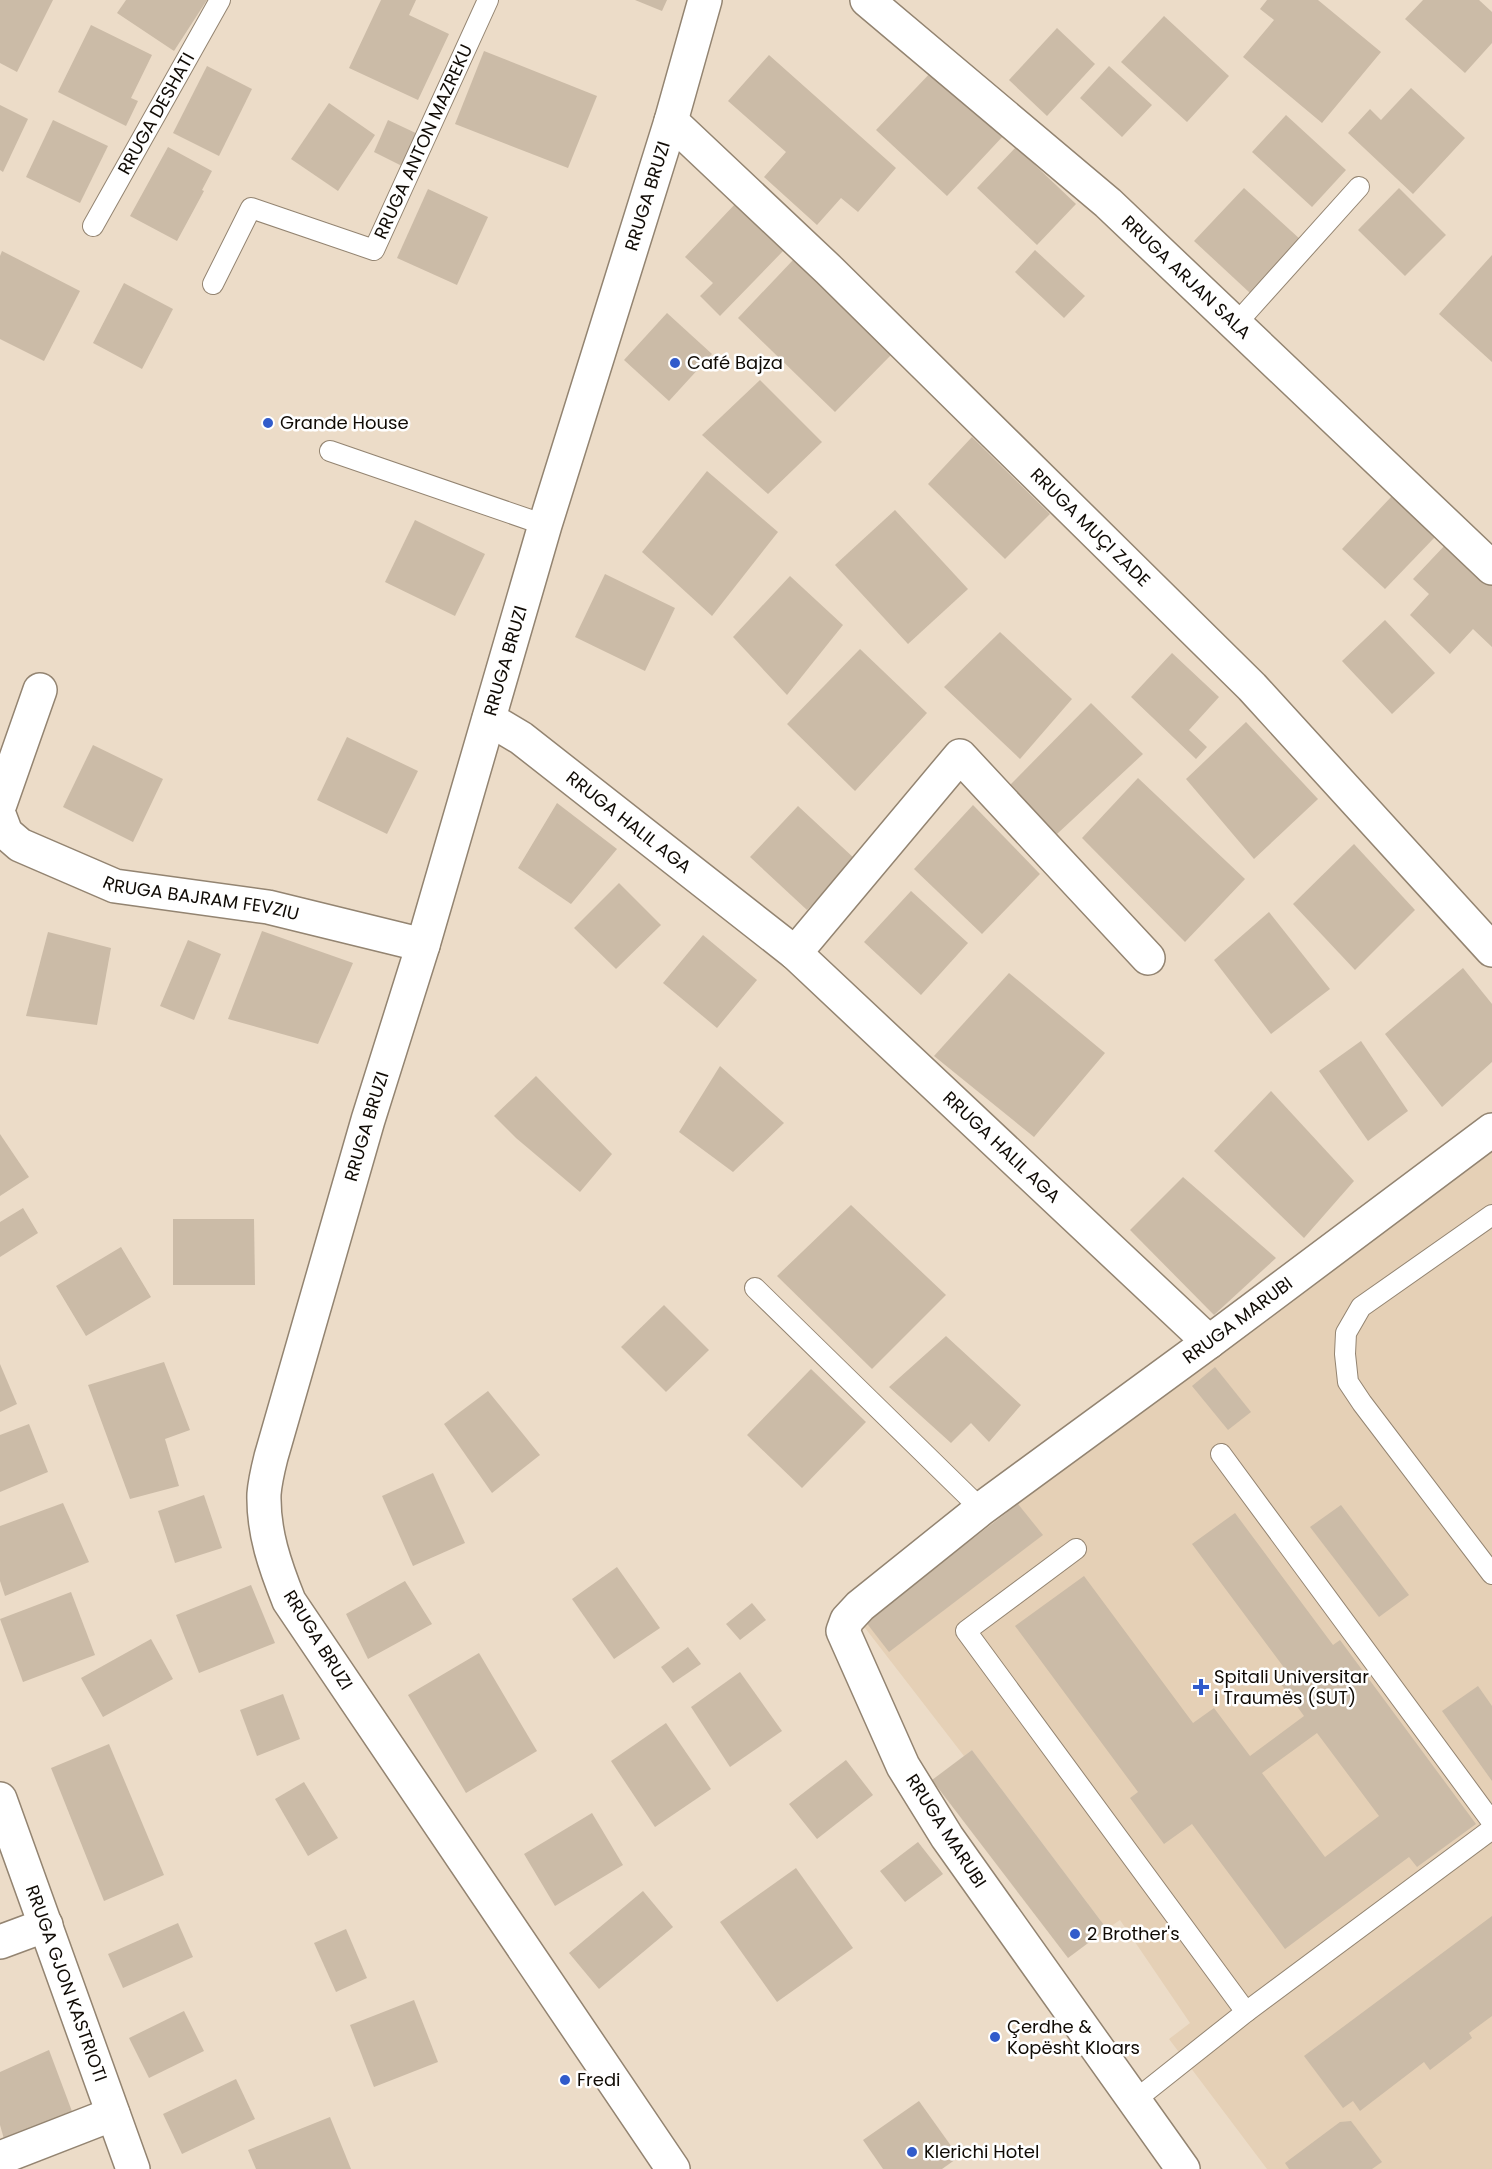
<svg xmlns="http://www.w3.org/2000/svg" width="1492" height="2169" viewBox="0 0 1492 2169" font-family="Poppins,sans-serif">
<style>
.built{fill:#e5d0b6}
.building{fill:#cbbba7;fill-rule:evenodd}
.lines{fill:none;stroke-linecap:round;stroke-linejoin:round}
.service-casing{stroke:#938471;stroke-width:22}
.minor-casing{stroke:#938471;stroke-width:36}
.service{stroke:#fff;stroke-width:20}
.minor{stroke:#fff;stroke-width:33}
.poi-dot{fill:#315bcb;stroke:#fff;stroke-width:2}
.labels{text-anchor:middle;stroke-width:5;stroke-linejoin:round;paint-order:stroke}
.street-label{font-size:18px;fill:#100b05;stroke:#fff}
.poi-label{font-size:18px;fill:#100b05;stroke:#fff;text-anchor:start}
</style>
<rect width="100%" height="100%" fill="#ecdcc8"/>
<path class="built" d="M1492,1149v1020h-225l-98,-130 21,-16 -70,-103 -13,9 -135,-179 -8,6 -102,-132 156,-120z"/>
<g class="building">
<path d="M0,0h53l-36,72 -17,-9z"/>
<path d="M126,0h81l-33,51 -57,-38z"/>
<path d="M381,0h35l-7,15 40,19 -31,66 -69,-32z"/>
<path d="M635,0h32l-5,11z"/>
<path d="M1267,0h51l63,52 -59,71 -79,-66 31,-37 -14,-11z"/>
<path d="M1423,0h56l13,12v31l-27,30 -60,-54z"/>
<path d="M1164,16l65,60 -42,46 -66,-60z"/>
<path d="M91,25l61,30 -21,43 7,3 -12,25 -68,-34z"/>
<path d="M1057,28l38,36 -48,52 -38,-36z"/>
<path d="M484,51l113,45 -29,72 -113,-44z"/>
<path d="M769,55l127,113 -38,44 -17,-14 -24,27 -53,-48 22,-25 -58,-51z"/>
<path d="M207,66l45,23 -33,67 -46,-23z"/>
<path d="M1109,66l43,39 -30,32 -42,-39z"/>
<path d="M935,68l70,66 -58,62 -71,-66z"/>
<path d="M1411,88l54,50 -52,56 -65,-61 22,-24 11,11z"/>
<path d="M329,103l46,32 -37,56 -47,-32z"/>
<path d="M0,105l28,14 -25,53 -3,-2z"/>
<path d="M1286,115l60,55 -34,37 -60,-55z"/>
<path d="M53,120l55,26 -28,57 -54,-26z"/>
<path d="M388,120l32,15 -16,32 -30,-15z"/>
<path d="M168,147l44,24 -10,19 2,1 -27,50 -47,-25z"/>
<path d="M1016,147l60,57 -39,41 -60,-57z"/>
<path d="M1244,188l57,52 -51,53 -56,-52z"/>
<path d="M1399,188l47,47 -41,41 -47,-46z"/>
<path d="M428,189l60,28 -31,68 -60,-27z"/>
<path d="M736,203l49,46 -65,67 -20,-20 13,-13 -28,-26z"/>
<path d="M1035,250l50,46 -21,22 -49,-46z"/>
<path d="M2,251l78,40 -36,70 -44,-22v-83z"/>
<path d="M1492,255v107l-53,-48z"/>
<path d="M794,259l98,95 -57,58 -97,-94z"/>
<path d="M124,283l49,26 -31,60 -49,-26z"/>
<path d="M667,313l45,41 -43,47 -45,-41z"/>
<path d="M760,380l62,62 -54,52 -66,-59z"/>
<path d="M972,437l78,77 -45,45 -77,-75z"/>
<path d="M707,471l71,61 -66,84 -70,-64z"/>
<path d="M1392,496l43,41 -50,52 -43,-40z"/>
<path d="M895,510l73,79 -60,55 -73,-79z"/>
<path d="M415,520l70,34 -30,62 -70,-34z"/>
<path d="M1448,542l44,42v63l-19,-18 -23,25 -40,-39 19,-21 -16,-15z"/>
<path d="M605,574l70,34 -30,63 -70,-34z"/>
<path d="M790,576l53,49 -56,70 -54,-58z"/>
<path d="M1385,620l50,53 -43,41 -50,-53z"/>
<path d="M1000,632l72,67 -52,60 -76,-72z"/>
<path d="M860,649l67,64 -72,78 -68,-67z"/>
<path d="M1172,653l47,44 -30,33 18,17 -11,12 -65,-62z"/>
<path d="M1091,703l52,51 -86,80 -48,-48z"/>
<path d="M1246,722l72,77 -64,60 -68,-80z"/>
<path d="M347,737l71,34 -31,63 -70,-34z"/>
<path d="M93,745l70,34 -30,63 -70,-35z"/>
<path d="M1138,778l107,101 -60,63 -103,-104z"/>
<path d="M557,803l60,46 -46,55 -53,-36z"/>
<path d="M973,805l67,69 -58,60 -68,-65z"/>
<path d="M798,806l57,53 -48,51 -57,-53z"/>
<path d="M1354,844l61,66 -60,60 -62,-66z"/>
<path d="M619,883l42,42 -45,44 -42,-41z"/>
<path d="M911,891l57,52 -47,52 -57,-53z"/>
<path d="M1269,912l61,77 -59,45 -57,-74z"/>
<path d="M262,931l91,32 -35,81 -90,-25z"/>
<path d="M48,932l63,16 -14,77 -71,-9z"/>
<path d="M703,935l54,45 -40,48 -54,-45z"/>
<path d="M188,940l33,14 -27,66 -34,-14z"/>
<path d="M1463,968l29,36v58l-50,45 -57,-73z"/>
<path d="M1009,973l96,80 -71,84 -100,-81z"/>
<path d="M1361,1041l47,70 -40,30 -49,-70z"/>
<path d="M720,1066l64,57 -51,49 -54,-40z"/>
<path d="M536,1076l76,78 -32,38 -64,-54 -22,-22z"/>
<path d="M1271,1091l83,90 -50,57 -90,-87z"/>
<path d="M0,1134l29,43 -29,19z"/>
<path d="M1183,1177l93,81 -62,57 -84,-85z"/>
<path d="M851,1205l95,90 -74,74 -95,-93z"/>
<path d="M23,1208l15,25 -38,24v-35z"/>
<path d="M173,1219h81l1,66h-82z"/>
<path d="M121,1247l30,50 -65,39 -30,-50z"/>
<path d="M664,1305l45,45 -43,42 -45,-45z"/>
<path d="M946,1336l75,69 -32,37 -18,-19 -20,20 -62,-56z"/>
<path d="M164,1362l26,68 -25,9 14,47 -49,13 -42,-114z"/>
<path d="M0,1364l17,40 -17,8z"/>
<path d="M1215,1367l36,45 -23,18 -36,-44z"/>
<path d="M811,1369l55,53 -64,66 -55,-53z"/>
<path d="M488,1391l52,64 -48,38 -48,-69z"/>
<path d="M29,1424l19,48 -48,20v-57z"/>
<path d="M433,1473l32,70 -52,23 -31,-70z"/>
<path d="M204,1495l18,53 -47,15 -17,-52z"/>
<path d="M63,1503l26,59 -84,34 -5,-15v-55z"/>
<path d="M1018,1504l25,31 -154,117 -24,-31z"/>
<path d="M1341,1505l68,90 -30,22 -69,-90z"/>
<path d="M1235,1513l98,132 7,-5 136,184 -59,43 -8,-10 -124,92 -93,-125 -28,20 -34,-46 8,-6 -123,-166 69,-50 109,147 21,-15 36,48 54,-40 -23,-32 10,-7 -99,-133zM1317,1733l62,83 -54,41 -63,-84z"/>
<path d="M617,1567l43,61 -46,31 -42,-60z"/>
<path d="M405,1581l27,43 -64,35 -22,-45z"/>
<path d="M251,1585l24,58 -76,30 -23,-58z"/>
<path d="M71,1592l24,63 -72,27 -23,-63z"/>
<path d="M752,1603l14,17 -26,20 -14,-16z"/>
<path d="M151,1639l22,40 -70,38 -22,-39z"/>
<path d="M688,1647l13,17 -28,19 -12,-16z"/>
<path d="M479,1653l58,98 -71,42 -58,-98z"/>
<path d="M740,1672l42,59 -52,36 -39,-60z"/>
<path d="M1478,1686l14,20v75l-50,-70z"/>
<path d="M283,1694l17,45 -43,17 -17,-46z"/>
<path d="M666,1723l45,66 -56,38 -44,-66z"/>
<path d="M109,1744l55,131 -60,26 -53,-133z"/>
<path d="M972,1750l135,179 -39,29 -136,-178z"/>
<path d="M846,1760l27,35 -56,44 -28,-35z"/>
<path d="M304,1782l34,56 -30,18 -33,-57z"/>
<path d="M592,1813l31,52 -68,41 -31,-52z"/>
<path d="M918,1842l25,32 -38,28 -25,-31z"/>
<path d="M796,1868l57,80 -76,54 -57,-80z"/>
<path d="M643,1891l30,36 -74,62 -30,-36z"/>
<path d="M1492,1916v100l-23,17 3,5 -42,32 -6,-8 -64,49 -7,-10 -10,7 -39,-52z"/>
<path d="M178,1923l15,34 -70,31 -15,-34z"/>
<path d="M346,1929l21,49 -31,14 -22,-49z"/>
<path d="M414,2000l24,62 -64,25 -24,-62z"/>
<path d="M184,2011l20,40 -55,27 -20,-40z"/>
<path d="M49,2050l24,64 -69,25 -4,-14v-53z"/>
<path d="M236,2079l19,40 -73,35 -19,-40z"/>
<path d="M919,2101l40,56 -17,12h-59l-20,-29z"/>
<path d="M330,2117l21,52h-95l-8,-19z"/>
<path d="M1351,2121l31,41 -10,7h-83l-4,-6 55,-41z"/>
</g>
<g class="lines">
<defs>
<g id="service">
<path id="s1" d="M93,226l127,-226"/>
<path id="s2" d="M213,284l38,-76 123,42 114,-250"/>
<path d="M1235,325l124,-138"/>
<path d="M330,451l215,74"/>
<path d="M1492,1215l-131,92 -15,26 -1,21 3,28 14,21 130,171"/>
<path d="M755,1288l226,221"/>
<path d="M1221,1454l271,368"/>
<path d="M1076,1549l-110,82 280,381"/>
<path d="M1134,2101l112,-89 246,-183"/>
</g>
<g id="minor">
<path id="s3" d="M867,0l241,203 384,365"/>
<path id="s4" d="M671,121l158,149 423,417 240,263"/>
<path id="s5" d="M489,719l32,19 274,215 414,389"/>
<path d="M0,804l40,-114"/>
<path id="s6" d="M0,817l6,16 14,12 95,41 153,21 155,38"/>
<path d="M795,953l165,-197 188,202"/>
<path id="s7" d="M0,1799l133,370"/>
<path d="M0,1942l46,-17"/>
<path d="M0,2158l113,-44"/>
<path id="s8" d="M673,2169l-384,-568c-14,-35 -26,-69 -25,-107 1,-13 4,-25 7,-37l97,-337 55,-175 122,-420 126,-404 34,-121"/>
<path id="s9" d="M1183,2169l-236,-332 -44,-71 -60,-135 4,-11 13,-14 121,-97 228,-167 283,-212"/>
</g>
</defs>
<use href="#service" class="service-casing"/>
<use href="#minor" class="minor-casing"/>
<use href="#service" class="service"/>
<use href="#minor" class="minor"/>
</g>
<g class="poi-dot">
<circle cx="675" cy="363" r="6"/>
<circle cx="268" cy="423" r="6"/>
<path d="M1198 1678h6v6h6v6h-6v6h-6v-6h-6v-6h6z"/>
<circle cx="1075" cy="1934" r="6"/>
<circle cx="995" cy="2037" r="6"/>
<circle cx="565" cy="2080" r="6"/>
<circle cx="912" cy="2152" r="6"/>
</g>
<g class="labels">
<g class="street-label">
<text dy="6" stroke="none"><textPath href="#s1" startOffset="129">RRUGA DESHATI</textPath></text>
<text dy="6" stroke="none"><textPath href="#s2" startOffset="334">RRUGA ANTON MAZREKU</textPath></text>
<text dy="6" stroke="none"><textPath href="#s8" startOffset="2150">RRUGA BRUZI</textPath></text>
<text dy="6" stroke="none"><textPath href="#s3" startOffset="423">RRUGA ARJAN SALA</textPath></text>
<text dy="6" stroke="none"><textPath href="#s4" startOffset="584">RRUGA MUÇI ZADE</textPath></text>
<text dy="6" stroke="none"><textPath href="#s8" startOffset="1664">RRUGA BRUZI</textPath></text>
<text dy="6" stroke="none"><textPath href="#s5" startOffset="174">RRUGA HALIL AGA</textPath></text>
<text dy="6" stroke="none"><textPath href="#s6" startOffset="226">RRUGA BAJRAM FEVZIU</textPath></text>
<text dy="6" stroke="none"><textPath href="#s8" startOffset="1178">RRUGA BRUZI</textPath></text>
<text dy="6" stroke="none"><textPath href="#s5" startOffset="669">RRUGA HALIL AGA</textPath></text>
<text dy="6" stroke="none"><textPath href="#s9" startOffset="1143">RRUGA MARUBI</textPath></text>
<text transform="translate(318 1640) rotate(58)" y="6">RRUGA BRUZI</text>
<text transform="translate(946 1831) rotate(57)" y="6">RRUGA MARUBI</text>
<text dy="6" stroke="none"><textPath href="#s7" startOffset="196">RRUGA GJON KASTRIOTI</textPath></text>
</g>
<g class="poi-label">
<text x="687" y="369">Café Bajza</text>
<text x="280" y="429">Grande House</text>
<text x="1214" y="1683">Spitali Universitar<tspan x="1214" dy="21">i Traumës (SUT)</tspan></text>
<text x="1087" y="1940">2 Brother's</text>
<text x="1007" y="2033">Çerdhe &amp;<tspan x="1007" dy="21">Kopësht Kloars</tspan></text>
<text x="577" y="2086">Fredi</text>
<text x="924" y="2158">Klerichi Hotel</text>
</g>
</g>
</svg>
